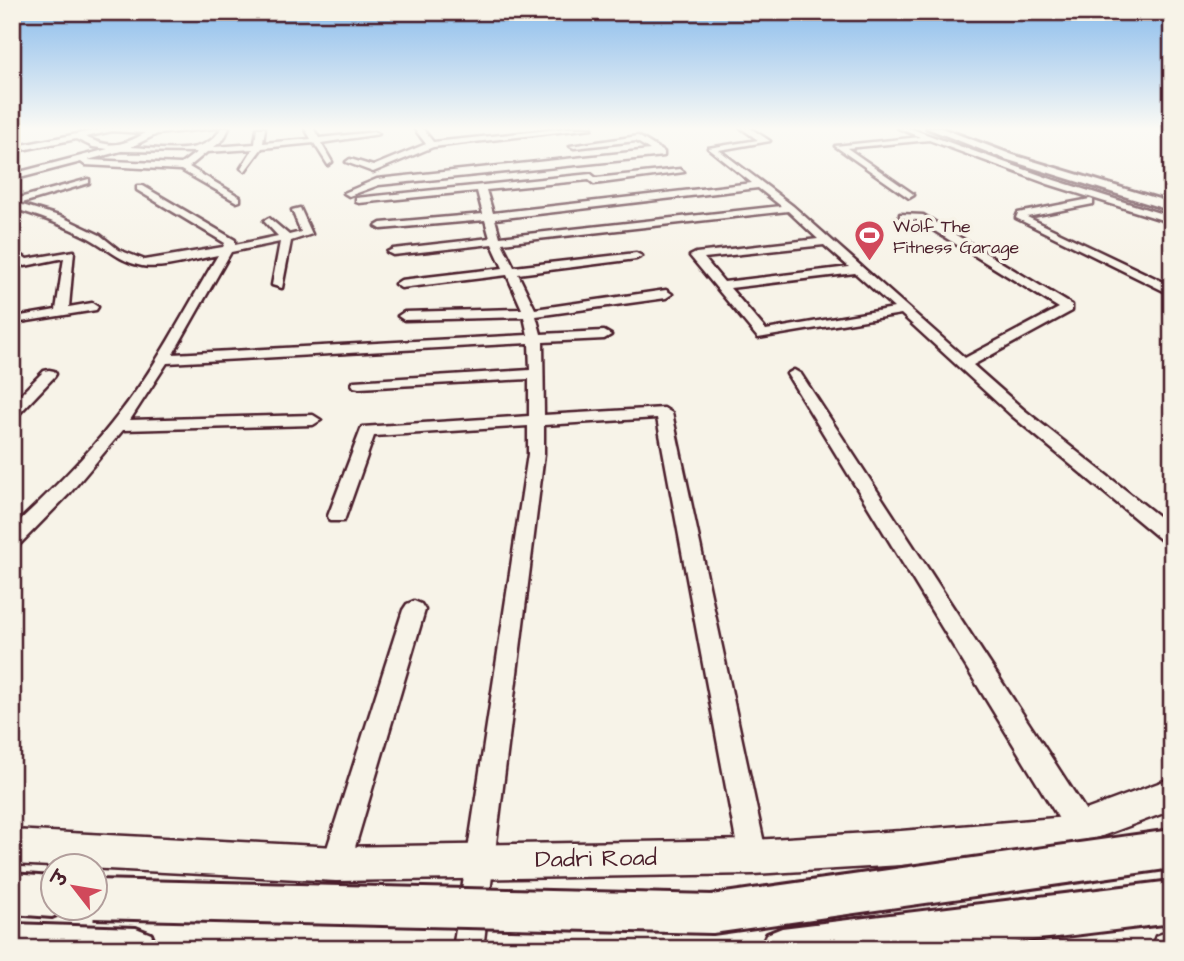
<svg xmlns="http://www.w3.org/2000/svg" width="1184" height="961" viewBox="0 0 1184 961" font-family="'Architects Daughter','Playpen Sans Deva',sans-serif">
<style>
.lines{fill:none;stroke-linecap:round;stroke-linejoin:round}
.minor-casing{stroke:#4a1f2b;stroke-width:5}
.tertiary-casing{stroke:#4a1f2b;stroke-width:5}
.secondary-casing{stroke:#4a1f2b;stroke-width:6}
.minor{fill:#f7f3e8;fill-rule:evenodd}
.tertiary{fill:#f7f3e8;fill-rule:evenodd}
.secondary{fill:#f7f3e8;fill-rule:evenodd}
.secondary-bridge-casing{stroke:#4a1f2b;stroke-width:44;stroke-linecap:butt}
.secondary-bridge{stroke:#f7f3e8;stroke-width:38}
.labels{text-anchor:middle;stroke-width:7;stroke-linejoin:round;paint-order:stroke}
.far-poi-label{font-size:18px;fill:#4a1f2b;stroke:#f7f3e8;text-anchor:start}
.near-street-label{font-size:24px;fill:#4a1f2b;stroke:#f7f3e8}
</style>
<rect width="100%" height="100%" fill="#f7f3e8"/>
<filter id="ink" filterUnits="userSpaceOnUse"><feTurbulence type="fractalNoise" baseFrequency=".0143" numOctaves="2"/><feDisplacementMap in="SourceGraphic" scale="14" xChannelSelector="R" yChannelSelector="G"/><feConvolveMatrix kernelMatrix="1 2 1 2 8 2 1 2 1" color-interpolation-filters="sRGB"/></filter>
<g filter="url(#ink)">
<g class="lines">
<defs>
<g id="minor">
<path d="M107,128h109l-59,6 -26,13c28,1 76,11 90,-19h8l-5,11 -10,8 41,-3 2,-16h8l-2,15 48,-4 -6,-11h8l6,10 56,-6 4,2 -58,9 11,19 -4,3 -14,-22 -52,5 -17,23 -4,-3 12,-19 -46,3 -18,15 51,30v4l-3,1 -56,-32 -96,-5 -4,-3 -69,18v-6l96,-25 -15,-2 -17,-8 -64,13v-5zM112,131l34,2c-25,13 -35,16 -61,4zM121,151l76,1 -16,12 -93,-4z"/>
<path d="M414,128h8l11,14 136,-14h23l-159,19 -60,25 -27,-10 4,-3 23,7 53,-22z"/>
<path d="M741,128h9l20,13 -51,9 74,56 172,152 94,-50 -142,-88 -17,-2v-4l23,1 149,90v6l-99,54 50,44 149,118v18l-7,-2 -154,-128 -110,-101 -143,24 -68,-82 6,-3 122,-14 -30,-28 -286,32 12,24 122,-14 6,3 -6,3 -118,15 17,35 131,-19 6,4 -6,4 -130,18 5,18 63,-3 7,4 -7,4 -61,3 1,73 120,-7 8,5 95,444 -4,10 -10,4 -10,-4 -4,-10 -82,-439 -113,7v29l-61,495h-30l75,-495v-28l-154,10 -30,85h-14l-2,-5 34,-89 167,-11v-37l-170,9 -5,-1 -2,-3 2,-3 176,-11 -1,-27 -362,20 -37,57 183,-5 8,5 -8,5 -190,5 -53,63 -51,52 -7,2v-19c35,-33 70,-67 100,-105 42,-51 72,-112 106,-168 -23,4 -53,15 -76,11 -22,-4 -34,-18 -53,-28 -25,-13 -50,-22 -77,-30v-8l77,-21v4l-70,21 43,13 38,18 19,15 26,10 78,-13 2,-4 -88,-53v-4h6l92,54v5l43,-9 -14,-15 5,-3 20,17 12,-3 -9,-22 8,-2 12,26 -21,7 -9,47 -10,-3 8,-43 -49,10 -58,102 355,-19 -4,-18 -120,3 -6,-4 6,-4 118,-3 -15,-34 -106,13 -6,-4 6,-4 102,-12 -11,-24 -99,11 -6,-3 6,-3 97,-11 -5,-18 -104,9 -5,-3 5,-3 102,-9 -6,-23 -118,12 -3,-1v-4l235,-24 5,4 84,-9 4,3 -90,12 -5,-4 -103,10 7,23 259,-30 -44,-35 50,-8zM758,188l23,18 -281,31 -5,-18zM824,245l25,22 -125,15 -20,-24zM855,273l39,35 -128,22 -36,-42z"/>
<path d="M898,128h11l145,52 118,37v6l-124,-39 -119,-44 -82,8 65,45 2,2 -5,3 -74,-52 85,-9z"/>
<path d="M638,136l26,16v4l-285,29 -30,11 -5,-3 33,-14 273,-29 -14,-9 -62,7 -4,-2z"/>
<path d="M1090,199l3,1v4l-66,13 145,69v9l-156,-77 2,-5z"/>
<path d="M12,249l15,10 47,-8 -5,56 23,-4 6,4 -2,3 -75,12v-6l35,-6 8,-52 -39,8 -13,-8z"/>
<path d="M49,370l5,1 2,3 -2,3 -36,38 -6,2v-14l32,-32z"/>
<path d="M794,370l7,4 289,443 4,10 -4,10 -10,4 -10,-4 -283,-463z"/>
<path d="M414,601l7,3 4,6 -75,254 -4,10 -10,4 -10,-4 -4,-10 81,-254 4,-6z"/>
</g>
<g id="tertiary">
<path d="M1172,778v32l-105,39 -166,16 -148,9 -417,7 -324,-17v-34l324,17 417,-7 148,-9 166,-14z"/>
<path d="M1172,930v19h-21l5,-13z"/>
</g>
<g id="secondary">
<path d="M927,128h14l72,27 159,48v8l-167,-52z"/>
<path d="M12,874l40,3v31h16l-2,3 -14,6 -40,-3z"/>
<path d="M1172,881v42l-213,26h-198l6,-15 15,-6z"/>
<path d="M12,924l124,4 15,6 6,15h-145z"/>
</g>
</defs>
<use href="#minor" class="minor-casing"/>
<use href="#tertiary" class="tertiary-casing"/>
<use href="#secondary" class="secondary-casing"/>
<use href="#minor" class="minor"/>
<use href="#tertiary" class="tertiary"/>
<use href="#secondary" class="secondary"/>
<defs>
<path id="secondary-bridge" d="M94,899l618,15 460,-65"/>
</defs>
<use href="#secondary-bridge" class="secondary-bridge-casing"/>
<use href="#secondary-bridge" class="secondary-bridge"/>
</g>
</g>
<linearGradient id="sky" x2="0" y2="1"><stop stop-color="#88bbec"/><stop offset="0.49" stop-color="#fbfaf5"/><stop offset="1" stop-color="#fbfaf5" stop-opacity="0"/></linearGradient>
<rect width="1184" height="262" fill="url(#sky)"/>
<defs>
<symbol id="stadium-pin" viewBox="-11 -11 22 30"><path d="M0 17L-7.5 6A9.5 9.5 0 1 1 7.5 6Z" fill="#d1495b" stroke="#f7f3e8"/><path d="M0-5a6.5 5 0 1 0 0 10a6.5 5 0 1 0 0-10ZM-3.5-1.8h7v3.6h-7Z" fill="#fff"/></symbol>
</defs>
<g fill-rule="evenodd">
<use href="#stadium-pin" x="852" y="218" width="35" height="47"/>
</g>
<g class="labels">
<g class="far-poi-label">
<text x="893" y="232">Wolf The<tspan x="893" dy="21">Fitness Garage</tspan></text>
</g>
<g class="near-street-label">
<text transform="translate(596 858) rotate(-1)" y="8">Dadri Road</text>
</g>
</g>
<rect width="1184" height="961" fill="none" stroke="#f7f3e8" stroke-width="42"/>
<rect x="21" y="21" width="1142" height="919" fill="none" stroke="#4a1f2b" stroke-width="2.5" filter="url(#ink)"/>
<g transform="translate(74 887) rotate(301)"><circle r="33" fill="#f7f3e8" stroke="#b29e9c" stroke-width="2"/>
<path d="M0-5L12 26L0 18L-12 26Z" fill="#d1495b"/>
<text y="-10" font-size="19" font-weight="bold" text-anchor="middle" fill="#4a1f2b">उ</text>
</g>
</svg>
